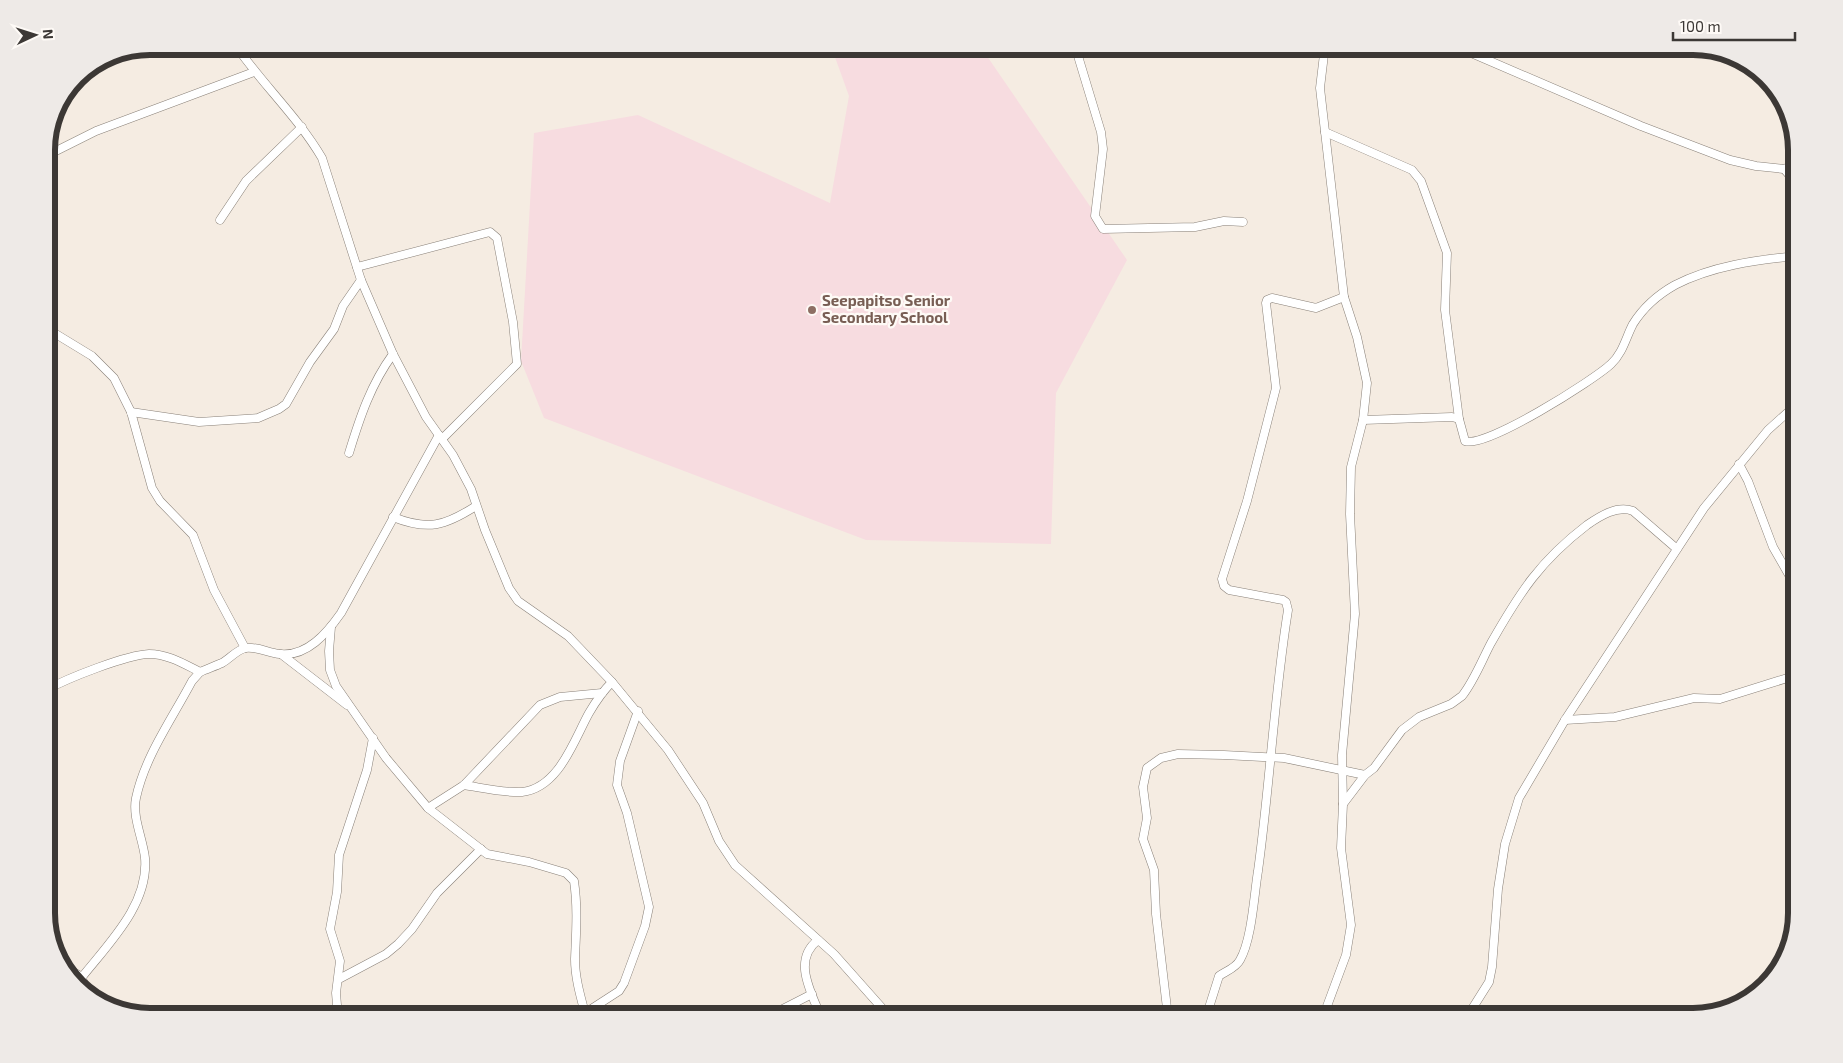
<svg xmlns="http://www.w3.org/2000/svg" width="1843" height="1063" viewBox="0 0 1843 1063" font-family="'Exo 2',sans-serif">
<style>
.education{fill:#f7dce0}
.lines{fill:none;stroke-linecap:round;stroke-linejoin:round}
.minor-casing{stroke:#898078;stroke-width:9}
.minor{stroke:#fff;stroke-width:8}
.education-dot{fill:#8d6e63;stroke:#fefaf6;stroke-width:2}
.labels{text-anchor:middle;stroke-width:4.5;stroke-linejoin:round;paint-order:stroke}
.education-label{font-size:15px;font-weight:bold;fill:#785e54;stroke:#fefaf6;text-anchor:start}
.rim{fill:none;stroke:#3c3835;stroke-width:6}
</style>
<rect width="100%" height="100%" fill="#f5ece2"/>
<path class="education" d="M831,46h149l147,214 -71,133 -5,151 -185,-4 -322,-122 -23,-57 13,-228 104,-18 192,88 19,-107z"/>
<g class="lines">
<defs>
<g id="minor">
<path d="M236,46c27,39 62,71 86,112l39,122 32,74 33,63 27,38 18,34 14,41 24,58 9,13 50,35 44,46 56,68 35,53 16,38 16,24 99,89 56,63"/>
<path d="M1075,46l26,86 2,17 -8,67 8,13 92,-2 29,-6 19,1"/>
<path d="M1325,46l-5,42 24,209 13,40 10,46 -4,37 -12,47 -1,47 5,100 -13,141 1,49"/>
<path d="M1455,46l186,80 89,34 26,6 28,3 13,-5"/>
<path d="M1325,132l87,38 9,11 26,72 -2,57 14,109"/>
<path d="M46,156l50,-25 158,-59"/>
<path d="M1784,169l13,15"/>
<path d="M220,220l26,-39 56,-54"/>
<path d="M357,267l133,-35 7,6 16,84 4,42 -75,75"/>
<path d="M46,328l46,28 22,22 17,34 21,76 8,13 33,34 21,55 31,58"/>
<path d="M131,412l68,10 59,-4 21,-9 7,-5 24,-42 24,-33 9,-23 18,-26"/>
<path d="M1363,420l89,-3 7,2 6,22c20,8 129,-61 146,-77 12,-11 15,-27 22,-40 10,-16 26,-30 42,-39 37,-19 80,-25 122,-29"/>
<path d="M349,453c11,-36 22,-69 44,-99"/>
<path d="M1739,464l9,17 25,66 24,42"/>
<path d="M393,517c35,14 52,9 83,-11"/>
<path d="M331,627l-2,24 1,19 6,16 50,72 42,50 59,46 42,8 37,11 8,8c4,27 2,52 1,78 0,20 6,39 11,58"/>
<path d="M281,654l66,51"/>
<path d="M46,690c22,-12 80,-35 103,-36 19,0 35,10 51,18 7,-3 15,-6 22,-9 7,-4 15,-13 23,-15 12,-2 23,5 35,6 27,3 47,-21 61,-41l98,-178"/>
<path d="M1565,720l50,-3 79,-19 26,1 77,-24"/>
<path d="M464,785c19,3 39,8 58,7 37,-4 52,-52 67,-79 7,-12 14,-22 23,-31"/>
<path d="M428,808l36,-23 76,-80 20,-8 42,-4"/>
<path d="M818,940c-26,20 -7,52 3,77"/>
<path d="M61,965l21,12 3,13"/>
<path d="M82,977c27,-34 67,-73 63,-119 -2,-19 -13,-41 -9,-60 9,-42 36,-79 56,-117l8,-9"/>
<path d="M339,979l47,-25 12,-10 14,-15 25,-36 44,-44"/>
<path d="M585,1013l34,-22 5,-8 21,-57 4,-19 -22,-94 -10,-28 3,-24 18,-50"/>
<path d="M338,1017l-2,-24 4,-32 -10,-32 7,-37 2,-37 28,-85 6,-32"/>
<path d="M767,1017l45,-23"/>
<path d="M1168,1017l-12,-103 -2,-44 -11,-31 4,-21 -4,-31 4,-19 14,-10 17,-4 46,1 60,3 81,17"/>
<path d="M1206,1017l13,-41c7,-5 17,-8 21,-16 12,-21 14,-65 18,-89 12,-87 16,-174 30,-261l-2,-8 -3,-2 -54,-10 -5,-4 -2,-7 25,-78 29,-113 -10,-85 1,-3 5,-2 44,10 28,-11"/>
<path d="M1323,1017l23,-62 5,-30 -10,-77 2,-44 22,-29 9,-7 28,-38 17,-13 32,-13 11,-8c12,-15 20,-36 29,-53 29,-51 49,-82 96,-118 13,-9 30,-20 46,-14l44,38"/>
<path d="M1467,1017l22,-35 3,-15 6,-78 7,-45 14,-46 46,-78 139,-212 64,-78 29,-26"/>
</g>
</defs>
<use href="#minor" class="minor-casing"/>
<use href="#minor" class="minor"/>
</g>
<circle class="education-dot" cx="812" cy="310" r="5"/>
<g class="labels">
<g class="education-label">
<text x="822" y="306">Seepapitso Senior<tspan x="822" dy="17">Secondary School</tspan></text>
</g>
</g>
<path d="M0 0H1843V1063H0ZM150 55H1693A95 95 0 0 1 1788 150V913A95 95 0 0 1 1693 1008H150A95 95 0 0 1 55 913V150A95 95 0 0 1 150 55Z" fill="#eeeae7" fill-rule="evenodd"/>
<path class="rim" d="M150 55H1693A95 95 0 0 1 1788 150V913A95 95 0 0 1 1693 1008H150A95 95 0 0 1 55 913V150A95 95 0 0 1 150 55Z"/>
<g transform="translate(35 35) rotate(86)" stroke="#fefaf6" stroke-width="4" paint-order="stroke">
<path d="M0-4L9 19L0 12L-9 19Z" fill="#3c3835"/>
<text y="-8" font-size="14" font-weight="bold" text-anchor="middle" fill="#3c3835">N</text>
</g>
<path d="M1673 32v8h122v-8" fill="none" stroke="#3c3835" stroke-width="2.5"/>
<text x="1680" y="32" font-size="15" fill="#3c3835" stroke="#fefaf6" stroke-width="4" paint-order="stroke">100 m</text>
</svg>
